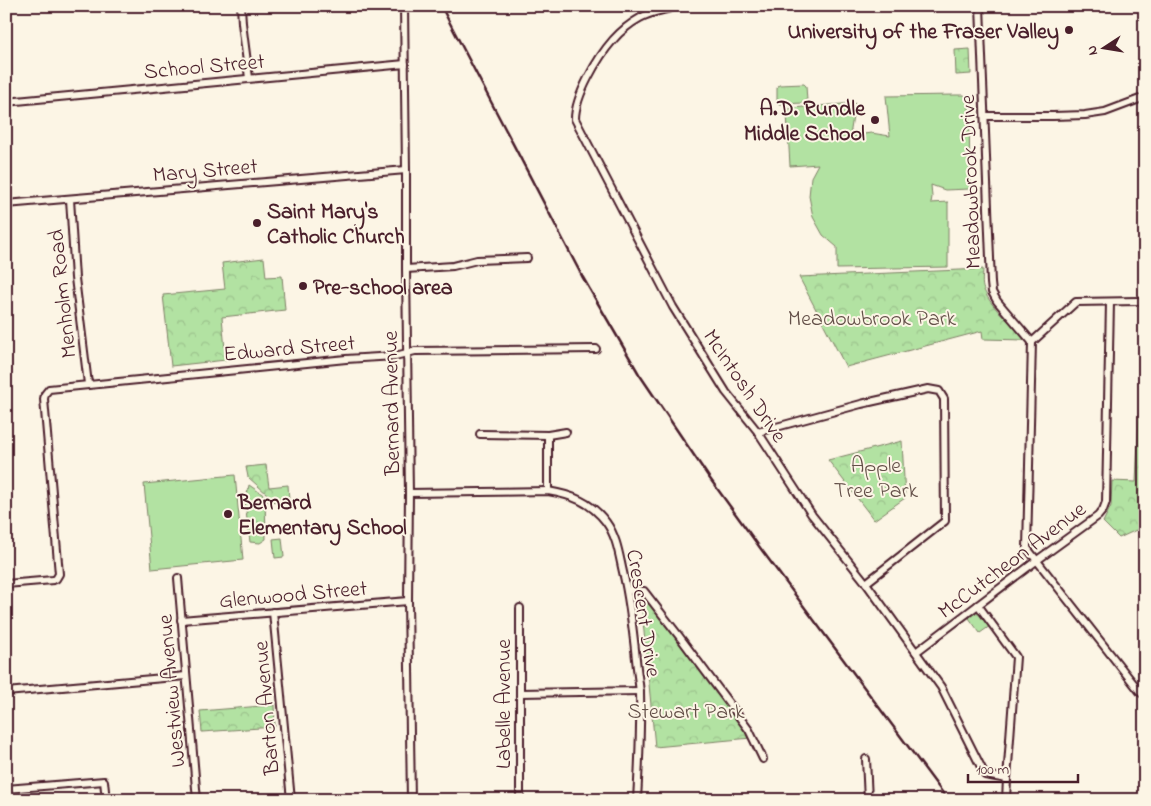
<svg xmlns="http://www.w3.org/2000/svg" width="1151" height="806" viewBox="0 0 1151 806" font-family="'Indie Flower',sans-serif">
<style>
.grass{fill:#b2e2a2;stroke:#7e8066}
.park{fill:url(#park-crowns);stroke:#7e8066}
.lines{fill:none;stroke-linecap:round;stroke-linejoin:round}
.street-casing{stroke:#4a1f2b;stroke-width:10}
.street{stroke:#fcf5e5;stroke-width:6}
.rail{stroke:#4a1f2b;stroke-width:2.5}
.poi-dot{fill:#4a1f2b;stroke:#fcf5e5;stroke-width:2}
.labels{text-anchor:middle;stroke-width:4;stroke-linejoin:round;paint-order:stroke}
.poi-label{font-size:22px;font-weight:bold;fill:#4a1f2b;stroke:#fcf5e5;text-anchor:start}
.street-label{font-size:22px;fill:#4a1f2b;stroke:#fcf5e5}
.park-label{font-size:22px;fill:#645049;stroke:#fcf5e5}
</style>
<defs>
<pattern id="park-crowns" width="20" height="18" patternUnits="userSpaceOnUse" patternTransform="scale(1.25)"><rect width="20" height="18" fill="#b2e2a2"/><path d="M2 6a3 3 0 1 1 6 0M12 15a3 3 0 1 1 6 0" fill="none" stroke="#9bc18c"/></pattern>
</defs>
<rect width="100%" height="100%" fill="#fcf5e5"/>
<filter id="ink" filterUnits="userSpaceOnUse"><feTurbulence type="fractalNoise" baseFrequency=".02" numOctaves="2"/><feDisplacementMap in="SourceGraphic" scale="10" xChannelSelector="R" yChannelSelector="G"/><feConvolveMatrix kernelMatrix="1 2 1 2 8 2 1 2 1" color-interpolation-filters="sRGB"/></filter>
<g filter="url(#ink)">
<g class="grass">
<path d="M804,84l2,2 1,15 -3,2 -25,1 -2,-3v-13l2,-3z"/>
<path d="M956,95h8l5,4 1,90 -25,1 -14,-5 1,12 -1,6 17,-1v65l-111,2v-22l-14,-12 -10,-18 -4,-21 2,-19 7,-13 -28,2 -3,-53 2,-4 3,-1 63,-5 -5,33 21,-3 19,3 -4,-40z"/>
<path d="M235,475l8,85 -91,9 -8,-85z"/>
<path d="M282,538l2,19 -9,1 -2,-19z"/>
</g>
<g class="park">
<path d="M970,49l1,25 -15,1 -1,-25z"/>
<path d="M264,258l2,19 16,-1 3,34 -63,7 4,43 -55,6 -8,-71 62,-6 -3,-26z"/>
<path d="M983,269c0,7 -2,15 1,21 8,21 30,32 41,50l-42,-1 -1,-8 -136,36 -47,-90z"/>
<path d="M1144,312l1,214 -26,12 -16,-16 8,-16 1,-25 24,1z"/>
<path d="M902,441l3,57 -31,22 -46,-60z"/>
<path d="M266,465l3,22 19,-2 1,15 -21,2 -1,-8 -19,-17 -2,-10z"/>
<path d="M249,485l16,11 1,43 -6,4 -10,-1 -5,-38z"/>
<path d="M640,590l111,148 -96,9z"/>
<path d="M974,613c8,0 12,7 16,13l-10,7 -11,-15z"/>
<path d="M274,705l1,22 -73,5 -2,-21z"/>
</g>
<g class="lines">
<defs>
<g id="street">
<path d="M241,6l1,17 7,55"/>
<path d="M404,6l2,164v99l3,224 -1,108 3,199"/>
<path d="M677,6c-11,4 -27,6 -37,12 -9,5 -20,14 -27,22 -15,17 -38,56 -38,79l98,188 53,85 32,40 54,83 54,68 75,104 44,88 22,4"/>
<path d="M980,6l11,277 1,9 5,9 35,41 -5,206 114,145 4,-3"/>
<path d="M6,102l399,-38"/>
<path d="M985,116h68l32,-1 20,-3 40,-15"/>
<path d="M70,199l5,79 13,106"/>
<path d="M6,204l400,-34"/>
<path d="M406,269l47,-3 24,-6 50,-2"/>
<path d="M1032,342l44,-40 62,-1"/>
<path d="M758,432l103,-28 67,-15 11,2 5,8 1,122 -79,62"/>
<path d="M480,434l68,1 18,-3"/>
<path d="M548,491v-56"/>
<path d="M409,493l139,-2c24,4 43,11 58,31 11,15 13,33 17,50 7,29 10,58 13,87 1,11 3,23 4,34 1,36 -1,71 -3,107"/>
<path d="M178,578l19,222"/>
<path d="M6,584l47,-4 3,-1 3,-5 -15,-175 1,-5 4,-5 297,-30 49,-3 20,-5 181,-2"/>
<path d="M627,590l17,1 35,45 70,94 14,29"/>
<path d="M978,605l38,52 -9,122 -1,21"/>
<path d="M273,612l18,188"/>
<path d="M181,620l227,-19"/>
<path d="M916,652l120,-91 62,-45 5,-6 3,-8 4,-200"/>
<path d="M6,692l180,-16"/>
<path d="M520,693l120,-2"/>
<path d="M866,759l2,41"/>
<path d="M6,789l98,-8 2,19"/>
<path d="M520,800v-192"/>
</g>
</defs>
<use href="#street" class="street-casing"/>
<use href="#street" class="street"/>
<path class="rail" d="M441,6l141,270 57,98 69,102 53,73 187,251"/>
</g>
</g>
<g class="poi-dot">
<circle cx="1069" cy="30" r="5"/>
<circle cx="875" cy="120" r="5"/>
<circle cx="257" cy="223" r="5"/>
<circle cx="303" cy="286" r="5"/>
<circle cx="228" cy="514" r="5"/>
</g>
<g class="labels">
<g class="poi-label">
<text x="1059" y="38" text-anchor="end">University of the Fraser Valley</text>
<text x="865" y="115" text-anchor="end">A.D. Rundle<tspan x="865" dy="25">Middle School</tspan></text>
<text x="267" y="218">Saint Mary's<tspan x="267" dy="25">Catholic Church</tspan></text>
<text x="313" y="294">Pre-school area</text>
<text x="238" y="509">Bernard<tspan x="238" dy="25">Elementary School</tspan></text>
</g>
<g class="street-label">
<text transform="translate(204 65) rotate(-5)" y="8">School Street</text>
<text transform="translate(205 169) rotate(-5)" y="8">Mary Street</text>
<text transform="translate(969 182) rotate(-92)" y="8">Meadowbrook Drive</text>
<text transform="translate(61 294) rotate(-96)" y="8">Menholm Road</text>
<text transform="translate(289 347) rotate(-5)" y="8">Edward Street</text>
<text transform="translate(746 385) rotate(56)" y="8">McIntosh Drive</text>
<text transform="translate(390 403) rotate(-91)" y="8">Bernard Avenue</text>
<text transform="translate(1011 559) rotate(-37)" y="8">McCutcheon Avenue</text>
<text transform="translate(293 593) rotate(-5)" y="8">Glenwood Street</text>
<text transform="translate(645 613) rotate(81)" y="8">Crescent Drive</text>
<text transform="translate(170 691) rotate(-95)" y="8">Westview Avenue</text>
<text transform="translate(502 704) rotate(-90)" y="8">Labelle Avenue</text>
<text transform="translate(265 708) rotate(-95)" y="8">Barton Avenue</text>
</g>
<g class="park-label">
<text x="872" y="325">Meadowbrook Park</text>
<text x="876" y="472">Apple<tspan x="876" dy="25">Tree Park</tspan></text>
<text x="686" y="718">Stewart Park</text>
</g>
</g>
<rect width="1151" height="806" fill="none" stroke="#fcf5e5" stroke-width="25"/>
<rect x="12" y="12" width="1126" height="781" fill="none" stroke="#4a1f2b" stroke-width="2" filter="url(#ink)"/>
<g transform="translate(1104 48) rotate(258)" stroke="#fcf5e5" stroke-width="4" paint-order="stroke">
<path d="M0-4L9 19L0 12L-9 19Z" fill="#4a1f2b"/>
<text y="-8" font-size="14" font-weight="bold" text-anchor="middle" fill="#4a1f2b">N</text>
</g>
<path d="M968 774v8h110v-8" fill="none" stroke="#4a1f2b" stroke-width="2.5"/>
<text x="976" y="774" font-size="15" fill="#4a1f2b" stroke="#fcf5e5" stroke-width="4" paint-order="stroke">100 m</text>
</svg>
